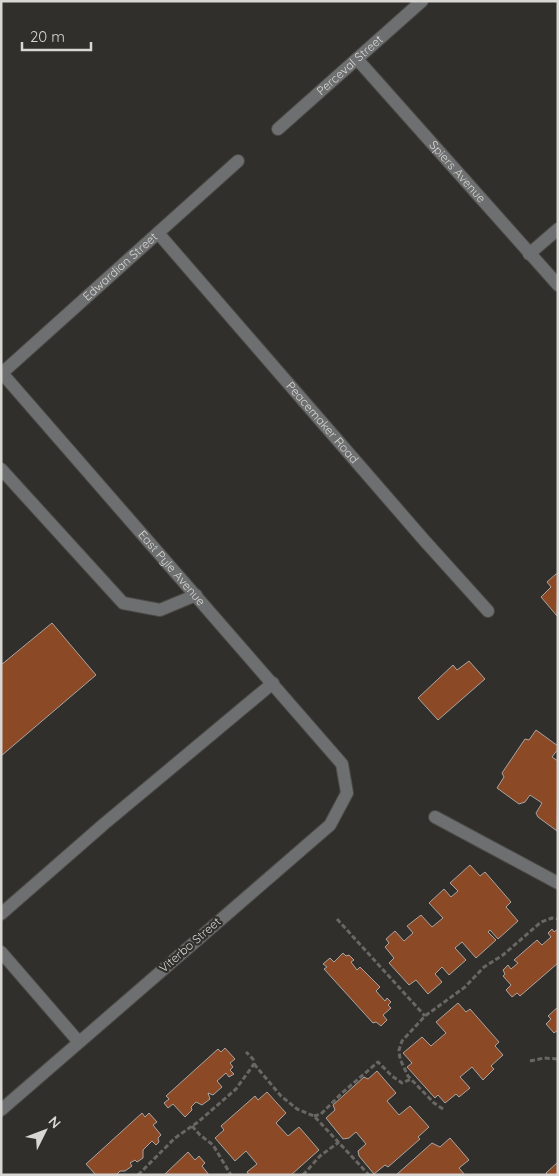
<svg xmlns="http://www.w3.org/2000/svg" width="559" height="1176" viewBox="0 0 559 1176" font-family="Quicksand,sans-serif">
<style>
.building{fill:#8b4926;stroke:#aaa5a2}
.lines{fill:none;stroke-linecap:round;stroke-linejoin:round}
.minor-casing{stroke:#4c4a46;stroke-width:14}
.path{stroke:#686763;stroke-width:3;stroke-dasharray:5 2.5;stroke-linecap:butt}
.minor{stroke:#6d6f70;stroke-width:12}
.labels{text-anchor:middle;stroke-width:4.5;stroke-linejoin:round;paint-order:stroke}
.street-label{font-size:12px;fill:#d8d7d4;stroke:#312f2b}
</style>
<rect width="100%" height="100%" fill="#312f2b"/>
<g class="building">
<path d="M556,574h2l-1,42 -16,-19 10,-10 -4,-5z"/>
<path d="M52,623l44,52 -95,81v-91z"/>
<path d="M469,661l16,18 -47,41 -20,-22 35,-33 4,5z"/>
<path d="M536,730l22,16v3l-6,8 6,4 -1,70 -19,-14 -2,-4 6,-10 -12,-8 -5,7 -6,2 -22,-16 7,-11 -2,-4 23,-34 4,1z"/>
<path d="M470,865l10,11 5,-4 26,30 -5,5 12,14 -20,18 -8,-9 -2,2 8,8 -20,18 -14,-16 -7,6 11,12 -17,15 -7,-8 -7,7 7,8 -14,12 -12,-14 -7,5 -20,-22 5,-5 -9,-11 4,-4 -3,-4 9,-8 9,10 9,-8 -6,-7 14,-11 11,12 11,-9 -14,-15 15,-14 7,8 7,-6 -8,-8z"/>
<path d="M552,929l2,3 4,-3v34l-38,33 -3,-3 -5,4 -6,-7 5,-5 -8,-9 2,-2 -2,-4 5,-5 3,4 7,-6 -4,-3 23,-20 5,5 9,-8 -3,-4z"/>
<path d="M343,953l3,3 3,-1 5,5 -3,2 6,8 3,-3 20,20 -4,4 9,10 2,-3 4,4 -3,3 3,3 -8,7 4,5 -6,6 -5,-4 -3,1 -49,-54 3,-2 -4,-3 7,-6 4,4z"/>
<path d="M458,1003l8,9 4,-3 29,33 -4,4 8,9 -12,11 3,3 -11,11 -11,-13 -12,10 10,11 -11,9 -3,-3 -11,9 -7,-8 -3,3 -28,-31 5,-4 -9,-10 19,-16 9,9 15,-13 -10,-11z"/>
<path d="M558,1007v23l-4,3 -8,-9 5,-5 -3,-3z"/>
<path d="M225,1048l10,11 -5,4 3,4 -3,3 4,4 -5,3 -3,-4 -9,8 5,6 -9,8 -5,-2 2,6 -8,6 -6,-3 -5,5 1,3 -7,7 -12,-13 -5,4 -4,-5 5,-4 -3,-3 52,-47 3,3z"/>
<path d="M377,1071l19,22 -9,8 12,14 11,-9 19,21 -11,10 2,2 -32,28 -3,-2 -11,9 -15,-18 -1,-5 8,-7 -10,-12 -7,6 -6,1 -17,-21 9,-8 -2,-5 31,-28 4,2z"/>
<path d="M267,1092l19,21 -10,10 12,13 11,-9 20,23 -28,25h-42l-2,-3 10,-8 -11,-13 -11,10 -20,-23 9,-8 -3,-4 34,-30 3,4z"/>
<path d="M142,1113l3,4 4,-4 8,9 -4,3 8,10 -3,3 1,4 -3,3 -4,-4 -9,9v8l-6,4 -2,-2 -5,3 2,3 -7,5h-5l-4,4h-20l-10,-11z"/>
<path d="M450,1138l19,22 -10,8 6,7h-69l36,-32 8,4z"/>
<path d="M188,1152l7,8 4,-4 6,7 -3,3 7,9h-45z"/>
<path d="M558,1162v13h-11l-1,-2z"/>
</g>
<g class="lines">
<defs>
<g id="minor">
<path id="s1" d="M357,59l201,226"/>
<path id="s2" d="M278,129l144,-128"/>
<path id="s3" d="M158,233l266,307 64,71"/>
<path d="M529,254l29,-25"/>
<path id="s4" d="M1,372l341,392 5,29 -17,32 -329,285"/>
<path id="s5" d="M2,373l236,-212"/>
<path d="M1,469l122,134 37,7 36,-15"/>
<path d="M435,817l123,66"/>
<path d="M1,914l103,-90 169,-141"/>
<path d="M1,952l77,89"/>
</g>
</defs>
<use href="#minor" class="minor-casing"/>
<g class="path">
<path d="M337,919l88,97"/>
<path d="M530,1061l14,-3 14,1"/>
<path d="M254,1064l27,32 16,13 17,7 55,59"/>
<path d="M443,1109l-9,-6 -26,-27 -8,-17 -1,-9 3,-9 23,-25 40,-29 19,-20 19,-12 38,-33 11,-4 6,1"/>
<path d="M314,1116l7,-2 21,-21 36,-31 14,14 10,7 9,-4"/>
<path d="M192,1126l8,9 13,10 18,30"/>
<path d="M138,1175l37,-37 23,-16 38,-33 18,-25 -1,-5 -7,-7"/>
<path d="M303,1175l17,-19 19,-14"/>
</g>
<use href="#minor" class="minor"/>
</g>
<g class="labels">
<g class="street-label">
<text dy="4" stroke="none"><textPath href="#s2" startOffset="96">Perceval Street</textPath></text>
<text dy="4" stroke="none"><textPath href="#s1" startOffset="151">Spiers Avenue</textPath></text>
<text dy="4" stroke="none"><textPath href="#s5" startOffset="159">Edwardian Street</textPath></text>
<text dy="4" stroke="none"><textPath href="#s3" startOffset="251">Peacemaker Road</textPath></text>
<text dy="4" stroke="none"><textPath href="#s4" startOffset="260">East Pyle Avenue</textPath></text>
<text transform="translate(190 945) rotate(-41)" y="4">Viterbo Street</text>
</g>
</g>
<rect width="559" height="1176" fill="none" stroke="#d8d7d4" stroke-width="5"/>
<g transform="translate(45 1131) rotate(48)" stroke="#312f2b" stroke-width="4" paint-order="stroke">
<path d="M0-4L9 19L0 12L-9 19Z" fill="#d8d7d4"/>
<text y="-8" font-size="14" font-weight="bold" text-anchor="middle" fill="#d8d7d4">N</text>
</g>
<path d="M22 42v8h69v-8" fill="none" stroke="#d8d7d4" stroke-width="2.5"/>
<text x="30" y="42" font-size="15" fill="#d8d7d4" stroke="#312f2b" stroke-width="4" paint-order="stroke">20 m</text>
</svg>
